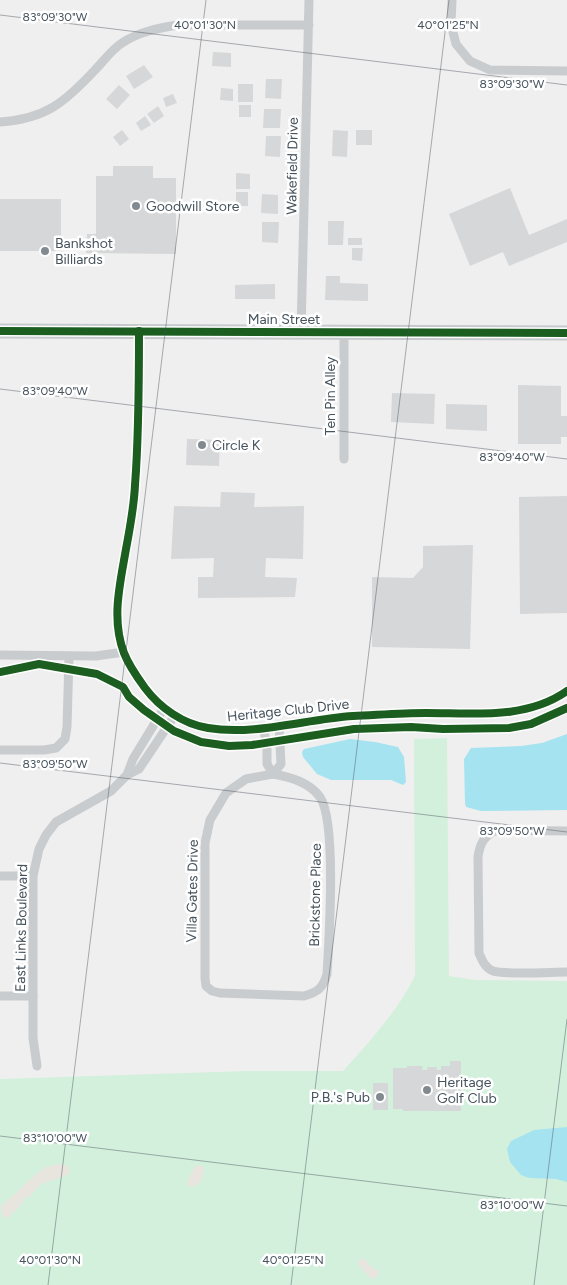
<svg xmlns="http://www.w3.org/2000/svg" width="567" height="1285" viewBox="0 0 567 1285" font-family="Figtree,sans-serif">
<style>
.green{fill:#d3f0dc}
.sand{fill:#e8e4de}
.water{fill:#a6e3f0}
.building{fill:#d6d7d8}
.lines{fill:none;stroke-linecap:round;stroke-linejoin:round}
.minor{stroke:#c9ccce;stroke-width:9}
.primary{stroke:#c6cacc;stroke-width:15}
.cycleway-casing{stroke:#fff;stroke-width:11}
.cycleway{stroke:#1b5e20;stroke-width:8}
.ticks{fill:none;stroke:#46535d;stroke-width:1;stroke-opacity:0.45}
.poi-dot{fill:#828a90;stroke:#fff;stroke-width:2}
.labels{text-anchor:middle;stroke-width:5;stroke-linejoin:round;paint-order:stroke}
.street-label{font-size:14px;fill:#46535d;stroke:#fff}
.poi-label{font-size:14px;fill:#46535d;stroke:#fff;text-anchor:start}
.ticks-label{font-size:12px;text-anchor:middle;fill:#46535d;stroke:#fff;stroke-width:5;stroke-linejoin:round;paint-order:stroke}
</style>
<rect width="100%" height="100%" fill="#f0efef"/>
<path class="green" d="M447,738l2,238 27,4 91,1v304h-567v-206l246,-8h97c27,-30 54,-59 72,-95l-1,-237z"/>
<g class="sand">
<path d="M59,1164l9,2 2,6 -2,3 -27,9 -11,12 -6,3 -4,7 -10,10 -5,2 -3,-3 -1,-9 38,-34 7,-5z"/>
<path d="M197,1165l5,1 2,3 -2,11 -6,6h-8c-2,-5 5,-18 9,-21z"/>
<path d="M362,1259h3l6,8 7,3 1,3 -2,4 -6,2 -13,-15 1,-4z"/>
</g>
<g class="water">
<path d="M567,734v76l-86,1 -15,-4 -1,-4 -1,-44 7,-11 50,-2 21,-3z"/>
<path d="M350,739l25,3 23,5 6,10 2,25 -3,3 -12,-5h-60l-14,-6 -14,-17 -1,-5 2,-3z"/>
<path d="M567,1127v55l-11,-3 -27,-1 -8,-3 -11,-13 -3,-13 4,-8 23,-11z"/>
</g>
<g class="building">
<path d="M213,52l18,1v14l-19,-1z"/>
<path d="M144,65l9,12 -19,12 -8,-13z"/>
<path d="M266,79h16l-1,20 -16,-1z"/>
<rect x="238" y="84" width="15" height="18"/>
<path d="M119,85l11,10 -13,14 -11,-10z"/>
<path d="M221,88l12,1v12l-13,-1z"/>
<path d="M173,94l4,9 -11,4 -3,-9z"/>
<rect x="239" y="105" width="12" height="12"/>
<path d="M158,106l6,10 -10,7 -7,-9z"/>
<path d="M264,109h17l-1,19h-17z"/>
<path d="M145,116l6,9 -10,6 -5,-8z"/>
<path d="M122,130l7,9 -9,7 -7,-9z"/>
<path d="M333,130l15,1 -1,26 -15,-1z"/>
<rect x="356" y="130" width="16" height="15"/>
<path d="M266,136h15l-1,21 -15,-1z"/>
<path d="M113,166h40v12h23v76l-90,-1 1,-19h9v-58h17z"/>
<path d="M236,173l14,1v15h-14z"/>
<path d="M510,188l19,47 38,-16v23l-58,24 -6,-14 -33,14 -21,-52z"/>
<rect x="236" y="192" width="12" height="14"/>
<path d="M262,194l16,1v19l-17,-1z"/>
<rect x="0" y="199" width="61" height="52"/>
<path d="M328,221h16l-1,24h-15z"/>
<path d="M262,222h17l-1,21 -16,-1z"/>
<rect x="348" y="238" width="14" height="7"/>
<path d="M352,248h11l-1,13 -10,-1z"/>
<path d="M326,276h14v7l28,1v17l-43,-1z"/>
<path d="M275,284v15h-40v-14z"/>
<path d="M518,385l43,1v30h6v21h-6v7h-43z"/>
<path d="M392,393l43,1 -1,30 -43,-2z"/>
<path d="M446,404l41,1v26l-41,-2z"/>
<path d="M187,439l33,1 -1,26 -33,-1z"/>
<path d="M221,492l34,1 -1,14 50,-1 -1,53 -37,-1 -1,19 32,1 -2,19 -97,1v-21h15l1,-19 -43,1 3,-53 46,1z"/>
<path d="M567,496v117l-47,1 -1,-117z"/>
<path d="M473,545l-3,104 -98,-2v-70l41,1 10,-11v-21z"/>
<path d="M450,1061h11v50h-58v-2h-10v-41h14v-2h16l-1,4h5v-3h10v3h4v-4h9z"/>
<rect x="373" y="1083" width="15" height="27"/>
</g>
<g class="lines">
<g class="minor">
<path d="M452,0l-1,24 5,20 14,17 20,9 77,1"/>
<path d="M0,122c46,-3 65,-20 95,-52 9,-9 16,-20 27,-27 16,-11 37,-15 55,-18h132"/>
<path d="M139,331c0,52 0,103 -4,154 -1,22 -5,43 -9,64 -6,35 -15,70 -2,104 5,13 13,24 21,35 15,20 38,36 63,40 46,8 98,-9 145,-12 24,-1 48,-3 73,-3 46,0 100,7 141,-22"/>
<path d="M301,332l8,-332"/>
<path d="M344,459v-127"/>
<path d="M0,655l96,1 28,-4"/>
<path d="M263,728l4,16v20l6,10"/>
<path d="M0,750h44l12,-2 9,-9 2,-12 2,-70"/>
<path d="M273,774c17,3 36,8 47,23 17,25 9,143 7,177 -4,14 -9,18 -23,22l-84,-3 -8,-2 -6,-5 -1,-8v-135l5,-23 16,-27 20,-14 27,-5 8,-10 -2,-39"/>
<path d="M127,775l6,-16 31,-51"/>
<path d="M567,831l-70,-1c-13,6 -17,13 -19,27l1,96c3,7 6,15 14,18 11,4 59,1 74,1"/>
<path d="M0,876h33"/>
<path d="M0,996h33"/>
<path d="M37,1066l-4,-28v-162l6,-27 7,-14 10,-13 55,-31 16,-16 12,-6 36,-54"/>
</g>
<path class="primary" d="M0,331l567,2"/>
<defs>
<g id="cycleway">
<path d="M0,331l567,2"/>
<path d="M139,331c0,52 0,103 -4,154 -1,22 -5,43 -9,64 -6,35 -15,70 -2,104 5,13 13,24 21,35 15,20 38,36 63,40 46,8 98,-9 145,-12 24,-1 48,-3 73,-3 46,0 100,7 141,-22"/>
<path d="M0,672l39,-8 58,10 26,13 6,10 15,13 30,21 27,11 28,4 23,-1 102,-16 57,-2 32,2 66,-1 22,-4 36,-16"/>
</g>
</defs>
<use href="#cycleway" class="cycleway-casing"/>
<use href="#cycleway" class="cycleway"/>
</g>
<path class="ticks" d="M0,15l567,70M0,389l567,70M0,763l567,69M0,1136l567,70M48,1285l158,-1285M291,1285l158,-1285M534,1285l33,-266"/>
<g class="poi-dot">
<circle cx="136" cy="206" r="5"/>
<circle cx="45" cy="251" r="5"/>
<circle cx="202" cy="445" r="5"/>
<circle cx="427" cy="1090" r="5"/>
<circle cx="380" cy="1097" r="5"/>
</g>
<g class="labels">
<g class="street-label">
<text transform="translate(292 166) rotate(-89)" y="5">Wakefield Drive</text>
<text x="284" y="324">Main Street</text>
<text transform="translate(330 396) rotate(-90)" y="5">Ten Pin Alley</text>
<text transform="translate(288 710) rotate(-6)" y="5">Heritage Club Drive</text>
<text transform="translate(192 891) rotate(-89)" y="5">Villa Gates Drive</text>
<text transform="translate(315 895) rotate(-89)" y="5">Brickstone Place</text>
<text transform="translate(21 928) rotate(-89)" y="5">East Links Boulevard</text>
</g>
<g class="poi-label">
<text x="146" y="211">Goodwill Store</text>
<text x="55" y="248">Bankshot<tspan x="55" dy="16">Billiards</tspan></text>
<text x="212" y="450">Circle K</text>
<text x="437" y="1087">Heritage<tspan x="437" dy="16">Golf Club</tspan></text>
<text x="370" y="1102" text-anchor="end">P.B.'s Pub</text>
</g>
</g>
<g class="ticks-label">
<text x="55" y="21">83°09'30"W</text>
<text x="205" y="29">40°01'30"N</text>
<text x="448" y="29">40°01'25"N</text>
<text x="512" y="88">83°09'30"W</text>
<text x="55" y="395">83°09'40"W</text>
<text x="512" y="461">83°09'40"W</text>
<text x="55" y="768">83°09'50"W</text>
<text x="512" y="835">83°09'50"W</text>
<text x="55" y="1142">83°10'00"W</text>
<text x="512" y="1209">83°10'00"W</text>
<text x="50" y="1264">40°01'30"N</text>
<text x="293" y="1264">40°01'25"N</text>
</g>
</svg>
